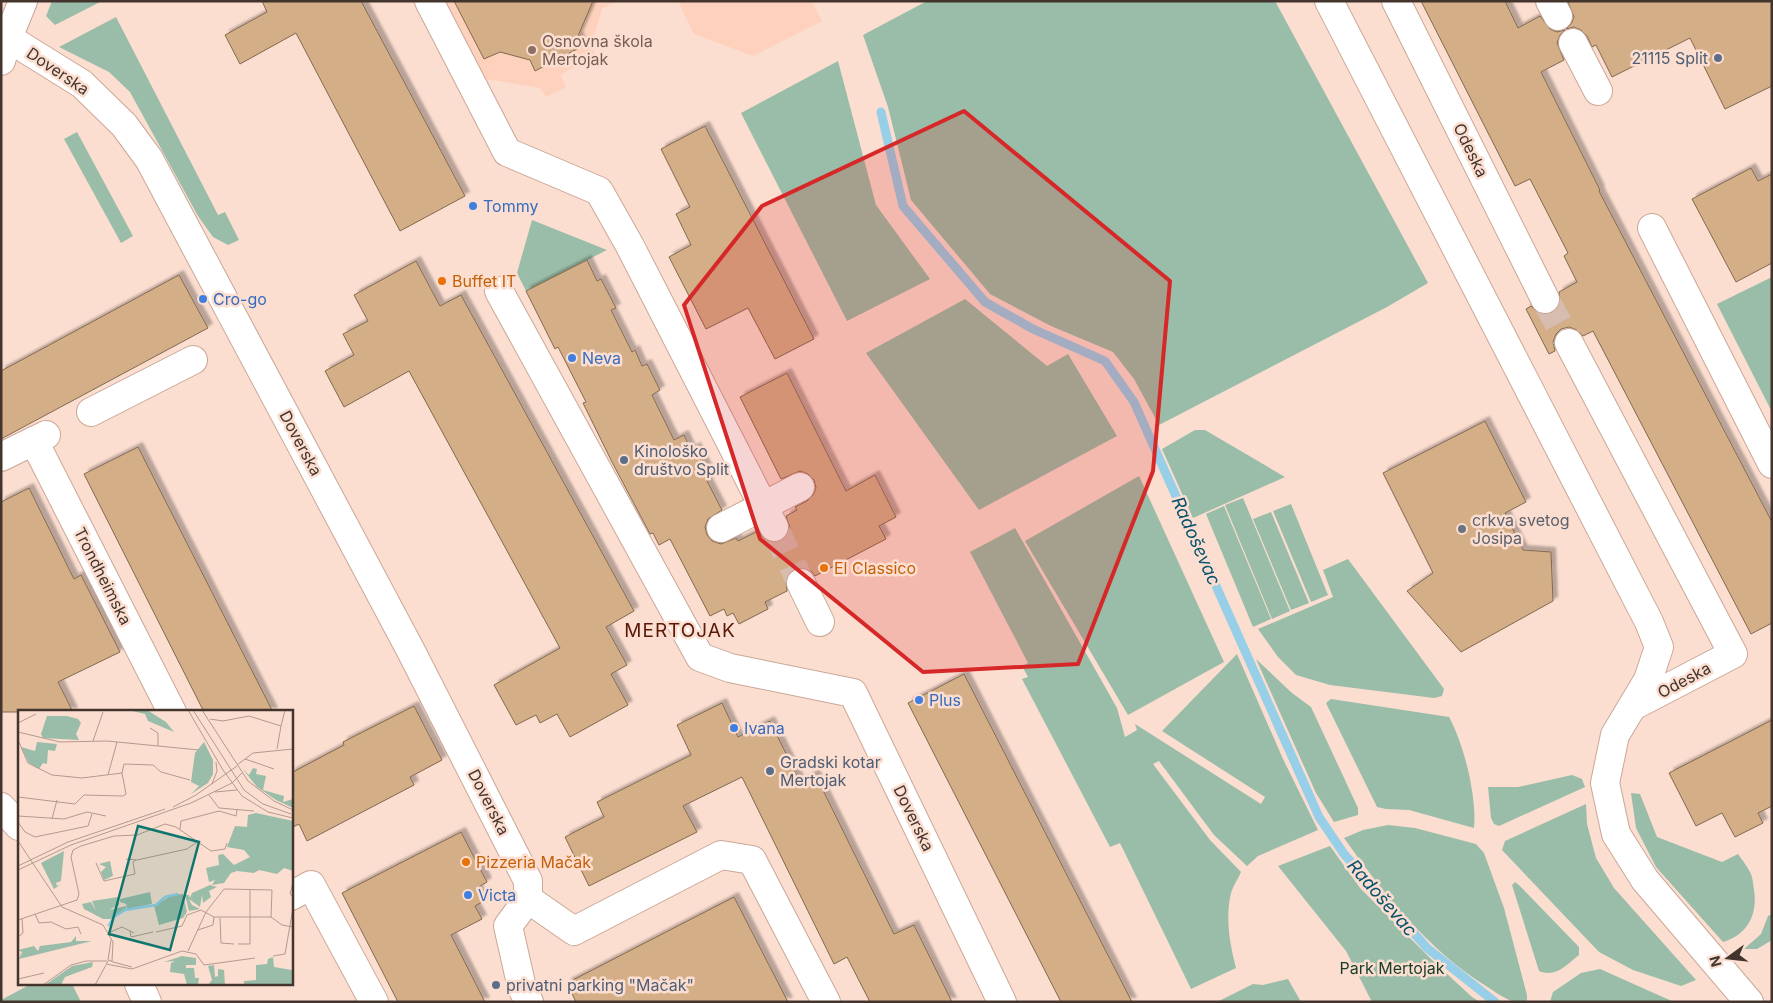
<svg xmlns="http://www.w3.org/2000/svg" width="1773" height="1003" viewBox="0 0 1773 1003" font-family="Inter,sans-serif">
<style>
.built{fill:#fed1bc}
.green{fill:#99bda8}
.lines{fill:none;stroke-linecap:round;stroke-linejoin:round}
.stream{stroke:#97cee8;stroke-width:9}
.building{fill:#d3ae87;stroke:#816950;filter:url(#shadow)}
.minor-tunnel{stroke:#d7bcb0;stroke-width:28;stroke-dasharray:28 14;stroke-linecap:butt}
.minor-casing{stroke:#caa796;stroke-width:30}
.minor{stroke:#fff;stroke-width:28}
.marked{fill:#d62828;fill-opacity:0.2;stroke:#d62828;stroke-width:4;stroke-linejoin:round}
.education-dot{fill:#8d6e63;stroke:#fcded0;stroke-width:2}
.service-dot{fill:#5c6f8a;stroke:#fcded0;stroke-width:2}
.shop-dot{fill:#3f7fe0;stroke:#fcded0;stroke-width:2}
.food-dot{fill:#e8710a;stroke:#fcded0;stroke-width:2}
.worship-dot{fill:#6b7280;stroke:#fcded0;stroke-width:2}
.labels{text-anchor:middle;stroke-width:5;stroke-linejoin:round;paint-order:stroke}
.education-label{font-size:16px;fill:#785e54;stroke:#fcded0;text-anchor:start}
.service-label{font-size:16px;fill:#4e5e75;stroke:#fcded0;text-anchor:start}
.street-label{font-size:16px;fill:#43352e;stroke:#fcded0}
.shop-label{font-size:16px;fill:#366cbe;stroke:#fcded0;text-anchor:start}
.food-label{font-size:16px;fill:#c56008;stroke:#fcded0;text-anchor:start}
.worship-label{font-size:16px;fill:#5b616d;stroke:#fcded0;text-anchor:start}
.park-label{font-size:16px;fill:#153e2a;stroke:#fcded0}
.water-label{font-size:18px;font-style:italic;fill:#08536d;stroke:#fcded0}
.quarter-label{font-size:19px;letter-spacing:1px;fill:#5a1808;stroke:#fcded0}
.inset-river{fill:none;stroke:#97cee8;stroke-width:2.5}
.inset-road{fill:none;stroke:#b29a8f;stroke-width:1}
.view{fill:#0f766e;fill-opacity:0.15;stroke:#0f766e;stroke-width:2.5}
.inset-edge{fill:none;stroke:#43352e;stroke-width:2.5}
</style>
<defs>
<filter id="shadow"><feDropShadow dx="4.5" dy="-4.5" stdDeviation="1" flood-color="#0004"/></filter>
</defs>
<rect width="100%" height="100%" fill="#fcded0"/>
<g class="built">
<path d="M445,1h172l-15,8 -11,37 5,9 -36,20 6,12 -20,10 -6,-9 -54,-9z"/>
<path d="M678,1h134l10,20 -69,35 -59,-22z"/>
</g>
<g class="green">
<path d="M52,1h50l-47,24 -9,-9z"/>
<path d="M927,1h348l153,282 -41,24 -228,118 -25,-46 -21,-27 -62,-26 -61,-32 -79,-94 -23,-93 -25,-72z"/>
<path d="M116,17l102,198 7,-3 14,28 -11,5 -15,-8 -15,-21 -68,-124 -21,-20 -50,-25z"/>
<path d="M838,61l38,144 54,74 -83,42 -106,-208z"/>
<path d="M77,132l56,104 -12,7 -57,-104z"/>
<path d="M532,220l75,30 -81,41 -9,-18z"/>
<path d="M1772,277v135l-55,-108z"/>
<path d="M965,299l82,67 21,-12 49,82 -138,74 -113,-157z"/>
<path d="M1195,430h10l80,47 -92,41 -31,-69z"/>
<path d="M1139,476l85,186 -96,53 -103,-174z"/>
<path d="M1243,498l47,113 -18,8 -47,-114z"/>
<path d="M1291,504l37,91 -17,7 -38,-91z"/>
<path d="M1224,506l47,113 -18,8 -47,-113z"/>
<path d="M1271,512l38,91 -18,7 -38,-91z"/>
<path d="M1015,528l102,180 8,29 12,-7 -2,-6 126,80 4,-7 -103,-66 75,-77 46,105 35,71 -60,26 -11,10 -33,-31 -55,-74 -6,3 57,76 31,32c-3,7 -8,14 -10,21 -6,25 -1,52 5,75l-45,21 -71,-146 -10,4 -88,-168 6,-2 -6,-11 6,-3 -58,-111z"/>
<path d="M1348,559l96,130 -2,7 -8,2 -104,-13 -34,-10 -18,-18 -20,-28 75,-32 -10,-27z"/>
<path d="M1256,659l36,34 19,14 47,101v7l-24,7 -18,-29z"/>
<path d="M1331,699l118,18c15,27 28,80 25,111l-65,-18 -23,-1 -9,-2 -51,-104z"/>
<path d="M1572,775l10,4 3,8 -86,39 -5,-2 -3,-6 -3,-31h30z"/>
<path d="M1631,793l9,1 17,43 65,25 16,-8c4,6 10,13 13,20 2,5 2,11 3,16 4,25 -7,45 -31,52l-67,-75 -20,-39z"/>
<path d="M1586,804l1,20 9,34 18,30 82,92 -15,6 -48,-16 -34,-18 -97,-102 3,-9z"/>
<path d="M1388,825l27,3 61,16 8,9 20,55 23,87v7c-5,0 -10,0 -15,-1 -9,-3 -18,-10 -26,-15 -58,-36 -103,-93 -142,-148l19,-8z"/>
<path d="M1330,846l30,42 71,71 41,38 8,5h-108l-26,-51 -68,-85z"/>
<path d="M1515,882l5,4 59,61v8c-13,10 -23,23 -40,16l-27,-86z"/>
<path d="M1772,914v26l-15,9h-13l17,-15 7,-18z"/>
<path d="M1600,969l74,33h-124l3,-10 28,-19z"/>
<path d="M1288,979l13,23h-84l36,-18 10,1z"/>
<path d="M31,984h41l9,18h-80v-2z"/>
</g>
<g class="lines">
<path class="stream" d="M881,112l22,94 82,96 48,27 72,32 29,41 185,415 25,37 83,94 68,54"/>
</g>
<g class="building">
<path d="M262,1h99l104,195 -65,35 -104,-198 -56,31 -15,-29 42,-23z"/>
<path d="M454,1h139l-15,35 5,10 -48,25 -5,-11 -30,-8 -16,7z"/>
<path d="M1421,1h84l13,27 22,-12 10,13 7,3 8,-2 -5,5 -3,8 7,17 -23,12 59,118 -1,1 173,331v101l-21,11 -158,-303 -10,5 -6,-6 -8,-3 -8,2 -5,5 -3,8 2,9 -6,3 -23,-45 5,-3 6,6 7,2 8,-1 6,-6 2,-7 -1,-8 18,-10 -13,-26 4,-3 -38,-74 -15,7z"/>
<path d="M1571,1h201v85l-47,23 -35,-71 -78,39 -16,-32 -4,2 -5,-11 -6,-6 -7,-3 -8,2 5,-5 3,-7 -6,-15z"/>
<path d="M705,126l109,213 -39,20 -27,-51 -42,21 -37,-72 22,-12 -15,-31 14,-7 -29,-58z"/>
<path d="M1751,168l7,13 14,-7v89l-36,19 -44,-83z"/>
<path d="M587,260l10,21 4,-2 15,29 -5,2 21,42 3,-2 7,16 5,-2 13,26 -8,5 22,45 10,-5 7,15 5,-3 16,31 -5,3 15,29 -14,9 -3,8 2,8 5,6 9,3 15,-6 2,3 20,-10 8,9 8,3 7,-2 6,-5 3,-8 -4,-12 11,-6 -2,-3 12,-6 6,-6 3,-7 -2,-8 -6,-6 -8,-3 -19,8 -41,-82 47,-24 59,118 29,-16 21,42 -17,9 7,13 -71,37 -5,-6 -7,-2 -9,1 -6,5 -2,7 1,10 -22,11 3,7 -29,15 -6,-11 -6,3 -3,-7 -14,7 -40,-77 -11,6 -6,-12 -3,1 -38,-72 -29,-59 3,-1 -28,-55 -3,2 -29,-58z"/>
<path d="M416,261l24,45 21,-11 173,316 -28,16 21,38 -16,9 17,31 -58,32 -13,-23 -17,9 -4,-8 -20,10 -22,-40 66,-37 -151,-277 -65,36 -19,-36 29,-16 -11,-21 25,-13 -14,-26z"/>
<path d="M179,275l29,53 -207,111v-68z"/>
<path d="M1485,421l41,81 -21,11 18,37 28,2 2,49 -92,51 -54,-61 26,-18 -50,-100z"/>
<path d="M138,447l135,265h-69l-120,-238z"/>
<path d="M29,488l45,91 7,-4 39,77 -62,30 15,30h-72v-210z"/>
<path d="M964,674l168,328h-71l-153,-299z"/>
<path d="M722,703l16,34 32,-16 30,61 15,-8 79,160 20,-9 38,77h-82l-23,-45 -13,7 -92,-187 -59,29 14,26 -108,54 -24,-49 39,-20 -7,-15 94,-47 -14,-30z"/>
<path d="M414,706l28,54 -32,17 4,8 -107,56 -8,-17 -8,4v-55l53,-28 -1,-3z"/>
<path d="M1772,720v86l-14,7 5,10 -28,14 -13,-24 -26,13 -27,-53z"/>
<path d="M461,832l26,50 -10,6 7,13 -9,5 7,13 -31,16 34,67h-87l-56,-109z"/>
<path d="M734,897l54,105h-212l-9,-19z"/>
</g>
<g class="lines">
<g class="minor-tunnel">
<path d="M1545,299l24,44"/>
<path d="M774,527l27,56"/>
</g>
<defs>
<g id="minor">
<path d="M429,1l78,151 92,39 31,55 144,281"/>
<path d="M1329,1l320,621 10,25 -11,33 -33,55 -10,48 11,51 29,46 104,122"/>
<path d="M1396,1l149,298"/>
<path d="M1550,1l8,15"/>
<path d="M8,38l74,46 42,41 25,34 262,492 117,230v18l-20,27 14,62 7,14"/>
<path d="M1573,43l25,48"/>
<path d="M1,61l7,-23 15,-37"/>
<path d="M1652,228l120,236"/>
<path d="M499,291l201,366 30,11 123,25 149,309"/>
<path d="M1569,343l164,311 -100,52"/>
<path d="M91,412l102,-52"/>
<path d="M34,441l138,271"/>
<path d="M1,457l45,-22"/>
<path d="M721,528l79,-41"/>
<path d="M801,583l19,39"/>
<path d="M1,807l18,19"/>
<path d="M291,896l20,-11 63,117"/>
<path d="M528,899l46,32 147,-76 31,5 74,142"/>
<path d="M139,984l8,18"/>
</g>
</defs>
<use href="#minor" class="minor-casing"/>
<use href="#minor" class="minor"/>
</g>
<path class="marked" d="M964,111l206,170 -17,190 -75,193 -155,8 -163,-133 -76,-234 78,-99z"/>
<circle class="education-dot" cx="532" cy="50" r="5"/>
<g class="service-dot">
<circle cx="1718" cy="58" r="5"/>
<circle cx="624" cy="460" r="5"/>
<circle cx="770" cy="771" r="5"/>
<circle cx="496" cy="985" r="5"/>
</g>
<g class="shop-dot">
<circle cx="473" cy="206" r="5"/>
<circle cx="203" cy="299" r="5"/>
<circle cx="572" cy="358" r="5"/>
<circle cx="919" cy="700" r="5"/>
<circle cx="734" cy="728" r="5"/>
<circle cx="468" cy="895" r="5"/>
</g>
<g class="food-dot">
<circle cx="442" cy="281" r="5"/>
<circle cx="824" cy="568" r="5"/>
<circle cx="466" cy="862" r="5"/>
</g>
<circle class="worship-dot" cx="1462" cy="529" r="5"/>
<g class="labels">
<g class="education-label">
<text x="542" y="47">Osnovna škola<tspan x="542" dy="18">Mertojak</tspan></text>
</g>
<g class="service-label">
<text x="1708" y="64" text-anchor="end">21115 Split</text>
<text x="634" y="457">Kinološko<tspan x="634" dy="18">društvo Split</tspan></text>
<text x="780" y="768">Gradski kotar<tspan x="780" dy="18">Mertojak</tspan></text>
<text x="506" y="991">privatni parking "Mačak"</text>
</g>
<g class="street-label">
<text transform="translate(58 71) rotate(34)" y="6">Doverska</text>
<text transform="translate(1471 150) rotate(64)" y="6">Odeska</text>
<text transform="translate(301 443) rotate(62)" y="6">Doverska</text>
<text transform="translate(103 576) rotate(63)" y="6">Trondheimska</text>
<text transform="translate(1684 680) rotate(-28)" y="6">Odeska</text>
<text transform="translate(489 802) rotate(63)" y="6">Doverska</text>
<text transform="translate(914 818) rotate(64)" y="6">Doverska</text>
</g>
<g class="shop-label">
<text x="483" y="212">Tommy</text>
<text x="213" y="305">Cro-go</text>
<text x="582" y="364">Neva</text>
<text x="929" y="706">Plus</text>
<text x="744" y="734">Ivana</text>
<text x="478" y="901">Victa</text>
</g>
<g class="food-label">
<text x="452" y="287">Buffet IT</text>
<text x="834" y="574">El Classico</text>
<text x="476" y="868">Pizzeria Mačak</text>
</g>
<g class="worship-label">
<text x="1472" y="526">crkva svetog<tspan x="1472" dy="18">Josipa</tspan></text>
</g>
<g class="park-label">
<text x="1392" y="974">Park Mertojak</text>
</g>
<g class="water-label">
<text transform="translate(1196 541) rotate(66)" y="6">Radoševac</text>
<text transform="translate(1382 898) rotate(49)" y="6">Radoševac</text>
</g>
<g class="quarter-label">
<text x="680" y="637">MERTOJAK</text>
</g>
</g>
<g transform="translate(18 710)">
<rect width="275" height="275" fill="#fcded0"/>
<path d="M110,0h19l19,12 8,10 -26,-11 -3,-7zM29,6h20l11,3 3,4 -5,11 3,6 -36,-2 -2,-4zM19,32l20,2 -2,7 -7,-1 -1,14 -4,-1 -4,6 -10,-6 -8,-16 14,4zM186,32l9,18v14l-5,9 -17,11 8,-8 -8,-4 4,-29zM224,58l7,7 4,-7 4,1 -1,5 10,2 -3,14 21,6 -1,6 10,-3v9l-17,-8 -19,-13zM238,103l37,8v50l-9,-3 -7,6 -18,-4 -5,3 -17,-2 -6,2 -7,10 -12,2 3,-5 -6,2 -3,-14 13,-3 -1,-10 5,-1 11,11 16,-8 -6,-7 -17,-3 8,-21 12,1 1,-12zM46,141l-3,30 -5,2 1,3 4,-2 -7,5 -13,-26zM92,151l3,15 -9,4 -3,-8 5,-5 -7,-3zM192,175l7,2 -8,4 2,6 -8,6 -1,-8 -2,12 -11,-8 3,6 8,4 -11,2 -4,-16h4l1,3 2,-5zM132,182l2,12 -25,5 -1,-5 -6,-2v-3zM165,184l4,18 -4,6 -24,7 -5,-19 18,-11zM100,187l1,8 -10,5 17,-4v4l-14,9h-9l-19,-10 -2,-5 9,-2 5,9 -4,-10zM58,226v5h16l-73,18 3,-7 -4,-2 16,-4 4,5 2,-5 31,-4zM164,246l14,2v7h-10v3h8l1,10h4l-1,7h-11l-3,-11 -14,-2 1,-9 4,-2 -11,1zM255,247l1,10 18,3 1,-4v19h-49v-4l12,-1v-15l11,-1 1,-5zM75,252l-1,5 -27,10 -4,8h-16l27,-19zM196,255l1,12 3,-1v-7l6,1 1,15h-17l4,-5 -4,-14z" fill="#99bda8"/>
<path class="inset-river" d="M90,216l6,-9 11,-7 31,-5 9,-8 13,-3"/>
<path class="inset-road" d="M170,0l35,60 19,26 26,16 25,6M175,0l51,80 19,14 28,10M184,0l46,71 26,20 19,9M192,9l13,2 26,-5 32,10 -4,23M0,13l18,-9M263,16l4,-16M132,18l8,5v13M0,22l42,10 47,-1 92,9M0,30l10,23 24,12 30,3 40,-5M75,31l10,-29M227,49l29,10M219,55l16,-12 40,-4M90,65l9,-33M194,74l5,-13 -1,-9M197,82l22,-2M191,85l10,13 35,3M0,87l57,7 9,-9 39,1 3,-2 -4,-21 2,-9 29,1 8,7 29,8M155,97l23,-12 41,-29M0,106l46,3 23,-7 19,4M34,109l5,-19M0,112l7,10 10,5 53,-11 4,-12M162,119l1,-8 38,-10 17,5 1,-6M0,131l44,66 41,18 10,17 -1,19M108,149l11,1 50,-11 10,-7M78,153l8,18 31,-7 -2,-12 3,-2M0,156l50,-24 97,-33M0,160l53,-25 120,-42 41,-20 10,-10M275,173l-3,11 3,3M17,204l4,9 12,-1 15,7 12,-2 3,7M253,207l11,8 11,2M202,208l1,25 13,1M0,210l59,-20 2,-6 -8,-37 2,-7 8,-4 33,-10 23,-1 28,-11 11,3 35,24 14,-2 2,-6M180,220l15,-5 1,-8M112,221l1,6 22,-5M138,222l26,-6 5,-11 14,-5 13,7h57M90,223l14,-6 12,6M0,227l5,-4 -1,-15M220,234h12v-54M170,241l18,-39 18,-23 48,1 -1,27M255,246l12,-2 8,-46M90,250l3,-20M95,252l-4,-2 -3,4 26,5 50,-18 14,3 8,11 51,-7M95,252l19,5M0,269l26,-6M25,275l28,-20 15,-4h21M77,275l11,-20M136,275h28"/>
<path class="view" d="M120,116l61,16 -29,108 -61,-16z"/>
<rect width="275" height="275" class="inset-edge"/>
</g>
<rect width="1773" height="1003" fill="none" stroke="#43352e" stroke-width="5"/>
<g transform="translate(1728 958) rotate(255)" stroke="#fcded0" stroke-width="4" paint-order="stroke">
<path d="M0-4L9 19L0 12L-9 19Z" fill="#43352e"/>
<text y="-8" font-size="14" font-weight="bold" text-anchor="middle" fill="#43352e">N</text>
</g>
</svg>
